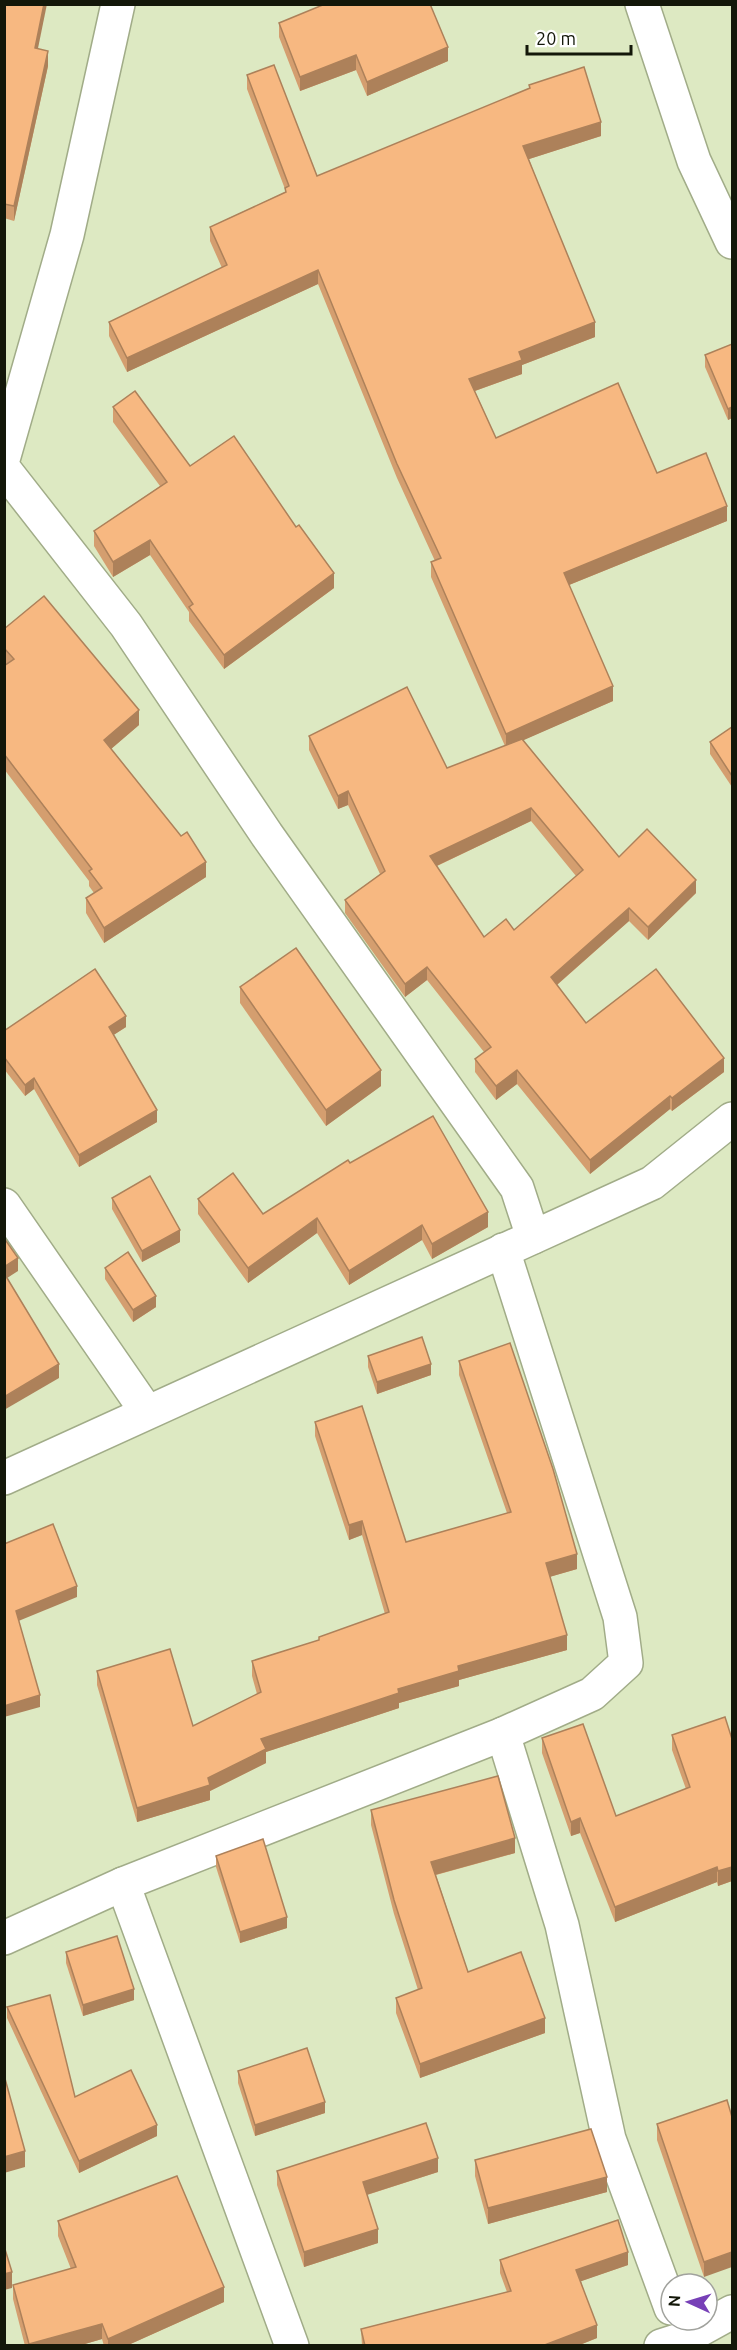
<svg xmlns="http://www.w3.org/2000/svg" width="737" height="2350" viewBox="0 0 737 2350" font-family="Ubuntu,sans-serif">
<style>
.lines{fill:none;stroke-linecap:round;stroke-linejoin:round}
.minor-casing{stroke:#a1ac88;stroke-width:36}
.minor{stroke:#fff;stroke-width:33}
.wall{fill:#d49e6f;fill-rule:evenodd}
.shaded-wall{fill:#ad815a}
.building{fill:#f7b881;stroke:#ad815a;stroke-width:1.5;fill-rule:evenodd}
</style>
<rect width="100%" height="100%" fill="#dde9c2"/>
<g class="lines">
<defs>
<g id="minor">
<path d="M642,4l52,157 38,81"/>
<path d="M4,456l63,-221 51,-231"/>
<path d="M4,469l122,156 141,210 250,353 16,49"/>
<path d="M4,1205l143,207"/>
<path d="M4,1478l648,-295 80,-64"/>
<path d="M503,1734l59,191 47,214 62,169"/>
<path d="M123,1884l169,462"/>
<path d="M4,1938l119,-54 380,-150 89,-40 34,-31 -6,-46 -117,-367"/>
<path d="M661,2346l22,-7 49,-27"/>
</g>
</defs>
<use href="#minor" class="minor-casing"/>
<use href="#minor" class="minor"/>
</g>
<g class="wall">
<path d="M4,4l34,45 10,17 -34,155 -10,-3z"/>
<path d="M279,23l169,38 -81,35 -11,-26 -56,21 -21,-54z"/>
<path d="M247,75l70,101 212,-87v-4l72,51 -72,23 66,178 -73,28v9l-47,17 21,47 161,35 70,48 -158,64 44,116 -90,39 96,117 77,36 -48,47 -19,-19 -72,64 29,38 138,49 -52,39 -2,-2 -80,65 -73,-90 -21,16 -21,-28v-13l9,-7 -57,-72 -22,17 -60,-84v-13l35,-26 -32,-69 -10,4 -29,-59v-14l138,32 58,-22 -74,-169v-15l4,-1 -38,-83 -79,-194 -191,88 -18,-36v-14l113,-54 -12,-27v-14l75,-35v-3l-38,-100zM531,821l45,55 -62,54 -30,7 -47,-71z"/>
<path d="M732,344v74l-4,2 -23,-53v-12z"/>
<path d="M113,407l77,59 144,122 -110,81 -35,-48v-9l-39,-57 -37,22 -19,-31v-15l66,-45 -47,-64z"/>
<path d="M4,629l135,96 -28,24 95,128 -102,66 -18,-30v-15l8,-5 -5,-7v-5l-85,-112v-103l2,-1 -2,-2z"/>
<path d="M732,727v60l-22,-33v-12z"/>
<path d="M240,987l141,99 -55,40 -86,-123z"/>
<path d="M126,1027l-13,8 44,87 -78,45 -45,-78 -9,7 -21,-27v-38z"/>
<path d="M350,1163l138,64 -56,32 -10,-19 -73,45 -32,-52 -69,50 -50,-69v-15l65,15z"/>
<path d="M112,1198l68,44 -38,20 -30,-53z"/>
<path d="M105,1268l51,39 -23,15 -28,-43z"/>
<path d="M368,1356l63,19 -54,19 -9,-27z"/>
<path d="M459,1361l118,208 -28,8 18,73 -108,30v6l-60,17v5l-133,44v11l-56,28v9l-73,22 -40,-137v-14l96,55 64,-32 -5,-18v-15l67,-21v-3l66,-23 -23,-79 -13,5 -34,-104v-14l91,120 101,-29 -48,-138z"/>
<path d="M672,1735l60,4v142l-14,5 -1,-4 -102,40 -35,-89 -9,3 -29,-83v-15l74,78 70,-27 -14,-39z"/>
<path d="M371,1810l144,43 -79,22 32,97 77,61 -125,45 -24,-65v-15l22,-8 -24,-76 -23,-89z"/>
<path d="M216,1856l71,72 -47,15 -24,-76z"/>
<path d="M66,1952l68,48 -51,16 -17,-53z"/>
<path d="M7,2007l68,90 82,39 -78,37 -72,-155z"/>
<path d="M238,2071l87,42 -70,23 -17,-53z"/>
<path d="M727,2100l-23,177 -47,-137v-16z"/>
<path d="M475,2160l132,32 -119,32 -13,-48z"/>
<path d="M277,2171l161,1 -71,23 11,48 -74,24 -27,-82z"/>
<path d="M58,2221l166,81 -98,44h-22l-2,-7 -24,7h-53l-12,-47v-14l58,-16 -13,-33z"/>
<path d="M500,2260l128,5 -47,16 16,57 -20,8h-215l-1,-17 146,-37 -7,-19z"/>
</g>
<g class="shaded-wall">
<path d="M44,4h3l-12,59v-15z"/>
<path d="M448,47v14l-81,35v-14z"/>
<path d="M48,51v15l-34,155v-15z"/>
<path d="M356,55v15l-56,21v-14z"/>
<path d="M601,122v14l-78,25v-15z"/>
<path d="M318,270v14l-191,88v-14z"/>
<path d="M595,322v15l-73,28v9l-53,19v-14l50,-27z"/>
<path d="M732,407v11l-4,2v-11z"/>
<path d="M727,506v15l-163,66v-14z"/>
<path d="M150,540v15l-37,22v-15z"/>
<path d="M334,573v15l-110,81v-14z"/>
<path d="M613,686v15l-107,47v-14z"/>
<path d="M139,710v15l-35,30v-15z"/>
<path d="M348,791v14l-10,4v-13z"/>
<path d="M531,808v13l-101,48v-13z"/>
<path d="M206,862v15l-102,66v-15z"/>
<path d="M696,880v13l-48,47v-13z"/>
<path d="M629,908v13l-78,69v-13z"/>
<path d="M427,967v13l-22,17v-13z"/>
<path d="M126,1016v11l-17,11v-11z"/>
<path d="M724,1058v14l-52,39v-13z"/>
<path d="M381,1070v16l-55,40v-16z"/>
<path d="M517,1070v14l-21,16v-14z"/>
<path d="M34,1078v11l-9,7v-11z"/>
<path d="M670,1096v13l-80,65v-14z"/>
<path d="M157,1110v12l-78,45v-12z"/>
<path d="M488,1212v15l-56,32v-15z"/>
<path d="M317,1218v15l-69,50v-15z"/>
<path d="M422,1225v15l-73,45v-14z"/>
<path d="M180,1230v12l-38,20v-11z"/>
<path d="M18,1258v13l-14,9v-13z"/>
<path d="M156,1296v11l-23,15v-12z"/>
<path d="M59,1364v14l-55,32v-13z"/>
<path d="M431,1364v11l-54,19v-12z"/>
<path d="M362,1521v14l-13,5v-15z"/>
<path d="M577,1554v15l-31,9v-15z"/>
<path d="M77,1586v11l-61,25v-11z"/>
<path d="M567,1635v15l-108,30v6l-60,17v5l-133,44v11l-56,28v9l-73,22v-14l71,-30 53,-39 197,-73z"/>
<path d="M40,1695v12l-36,10v-11z"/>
<path d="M580,1818v15l-9,3v-14z"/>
<path d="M515,1838v15l-84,23v-14z"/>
<path d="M717,1867v15l-102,40v-15z"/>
<path d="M732,1867v14l-14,5v-15z"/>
<path d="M287,1917v11l-47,15v-11z"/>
<path d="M134,1989v11l-51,16v-11z"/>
<path d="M545,2018v15l-125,45v-14z"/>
<path d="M325,2102v11l-70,23v-11z"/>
<path d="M157,2125v11l-78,37v-12z"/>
<path d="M25,2151v16l-21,6v-16z"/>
<path d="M438,2158v14l-75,24v-14z"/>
<path d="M607,2177v15l-119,32v-16z"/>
<path d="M378,2229v14l-74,24v-15z"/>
<path d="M628,2252v13l-52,18v-13z"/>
<path d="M732,2252v15l-28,10v-15z"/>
<path d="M12,2272v16l-8,2v-16z"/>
<path d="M224,2287v15l-98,44h-18v-7z"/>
<path d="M102,2324v15l-24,7h-49v-2z"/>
<path d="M597,2325v13l-20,8h-35z"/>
</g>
<g class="building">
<path d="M4,4h40l-9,44 13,3 -34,155 -10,-2z"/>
<path d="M325,4h105l18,43 -81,35 -11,-27 -56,22 -21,-54z"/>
<path d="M274,65l43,111 213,-88 -1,-3 55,-18 17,55 -78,24 72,176 -76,30 3,8 -53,19 27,59 122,-55 39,90 49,-20 21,53 -163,67 49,113 -107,48 -75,-172 10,-4 -44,-94 -79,-194 -191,88 -18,-36 118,-57 -17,-38 76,-35 -1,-4 4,-2 -42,-111z"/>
<path d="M732,344v63l-4,2 -23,-54z"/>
<path d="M135,391l55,75 44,-30 62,91 3,-2 35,48 -110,82 -35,-48 4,-3 -43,-64 -37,22 -19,-31 73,-49 -54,-75z"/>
<path d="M44,596l95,114 -35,30 77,96 6,-4 19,30 -102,66 -18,-30 16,-10 -13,-17 3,-2 -88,-115v-88l10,-7 -10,-11v-19z"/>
<path d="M407,687l40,81 75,-29 97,118 28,-28 49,51 -48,47 -19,-19 -78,69 35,46 70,-54 68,89 -52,40 -2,-2 -80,64 -73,-90 -21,16 -21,-27 16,-12 -64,-80 -22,17 -60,-84 40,-29 -37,-80 -10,5 -29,-60zM531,808l52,62 -69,60 -8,-11 -22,18 -54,-81z"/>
<path d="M732,727v49l-22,-34z"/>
<path d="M296,948l85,122 -55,40 -86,-123z"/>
<path d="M95,969l31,47 -17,11 48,83 -78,45 -45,-77 -9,7 -21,-28v-26z"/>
<path d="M433,1116l55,96 -56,32 -10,-19 -73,46 -32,-53 -69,50 -50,-69 35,-26 30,41 85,-54 2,3z"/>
<path d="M150,1176l30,54 -38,21 -30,-53z"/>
<path d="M4,1238l14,20 -14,9z"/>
<path d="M128,1252l28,44 -23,14 -28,-42z"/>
<path d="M4,1273l55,91 -55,33z"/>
<path d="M422,1337l9,27 -54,18 -9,-26z"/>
<path d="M510,1343l43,126 24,85 -31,9 21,72 -109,31 1,5 -61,18 1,4 -138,46 5,10 -58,29 2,7 -73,23 -40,-137 73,-22 23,77 68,-34 -9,-31 67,-21v-3l70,-25 -27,-91 -13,4 -34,-103 47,-16 44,136 105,-30 -52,-151z"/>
<path d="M53,1524l24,62 -61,25 24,84 -36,11v-162z"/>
<path d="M725,1717l7,22v128l-14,4 -1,-4 -102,40 -35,-89 -9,4 -29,-84 41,-14 33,92 74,-29 -18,-52z"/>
<path d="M498,1776l17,62 -84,24 37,110 53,-20 24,66 -125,46 -24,-66 26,-10 -28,-88 -23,-90z"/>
<path d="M263,1839l24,78 -47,15 -24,-76z"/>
<path d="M117,1936l17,53 -51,16 -17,-53z"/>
<path d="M50,1995l25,102 56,-27 26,55 -78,36 -72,-154z"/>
<path d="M307,2048l18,54 -70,23 -17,-54z"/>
<path d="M4,2075l21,76 -21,6z"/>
<path d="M727,2100l5,17v135l-28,10 -47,-138z"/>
<path d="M426,2123l12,35 -75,24 15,47 -74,23 -27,-81z"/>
<path d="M591,2129l16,48 -119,31 -13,-48z"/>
<path d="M177,2176l47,111 -116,52 -6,-15 -73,20 -16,-59 63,-18 -18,-46z"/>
<path d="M618,2220l10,32 -52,18 21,55 -55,21h-24v-1l-4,1h-149l-4,-17 150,-38 -11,-31z"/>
<path d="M4,2246l8,26 -8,2z"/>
</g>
<rect width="737" height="2350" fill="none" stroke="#131709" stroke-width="12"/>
<g transform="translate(689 2302) rotate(274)"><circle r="28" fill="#ffffff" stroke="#a1a29d" stroke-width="1.5"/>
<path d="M0-4.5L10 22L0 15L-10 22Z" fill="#7740b7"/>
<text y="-9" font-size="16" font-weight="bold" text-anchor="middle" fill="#131709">N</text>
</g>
<path d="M527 45v9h104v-9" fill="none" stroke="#131709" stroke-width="3"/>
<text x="536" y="45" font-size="18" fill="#131709" stroke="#ffffff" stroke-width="4.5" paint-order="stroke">20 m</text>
</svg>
